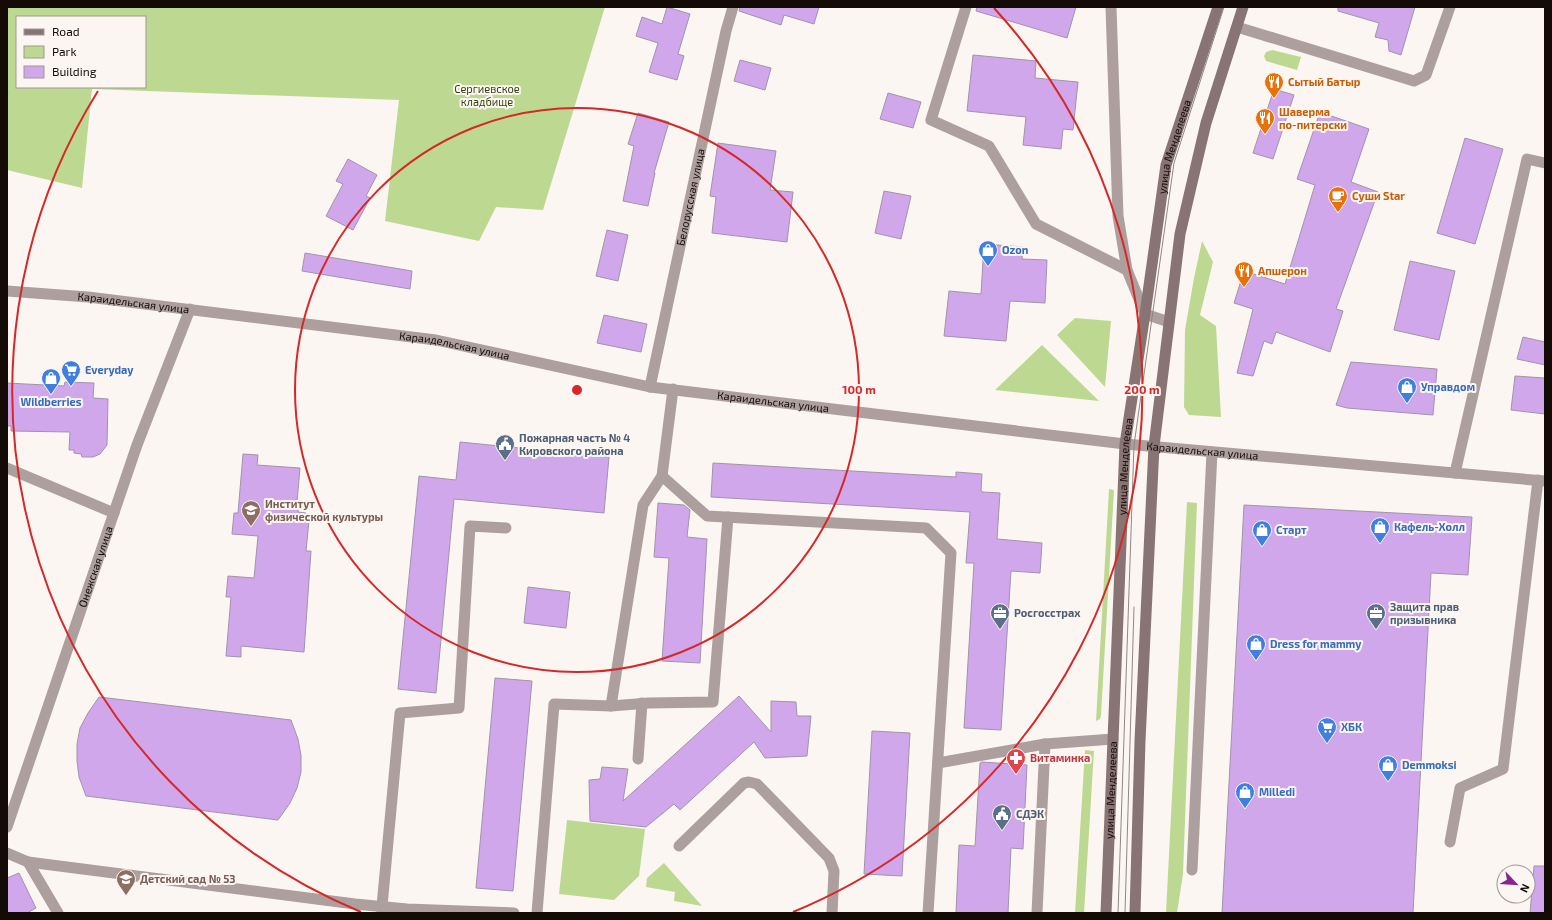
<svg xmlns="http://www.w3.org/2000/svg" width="1552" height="920" viewBox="0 0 1552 920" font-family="'Exo 2',sans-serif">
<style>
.green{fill:#bdd991;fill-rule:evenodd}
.building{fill:#d1a7eb;stroke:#a193aa}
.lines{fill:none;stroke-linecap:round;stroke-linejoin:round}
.service{stroke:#ad9f9d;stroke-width:11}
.minor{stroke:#ad9f9d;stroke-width:11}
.tertiary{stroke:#ad9f9d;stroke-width:11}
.secondary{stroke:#887472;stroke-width:11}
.tram{stroke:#8f8884;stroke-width:1}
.ring{fill:none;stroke:#d62828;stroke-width:2}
.labels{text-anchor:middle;stroke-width:4;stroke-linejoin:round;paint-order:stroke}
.food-label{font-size:11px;font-weight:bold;fill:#c56008;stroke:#fcf6f3;text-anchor:start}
.park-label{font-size:11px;fill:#32430c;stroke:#fcf6f3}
.street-label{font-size:11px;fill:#140b06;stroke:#fcf6f3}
.shop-label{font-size:11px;font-weight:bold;fill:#366cbe;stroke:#fcf6f3;text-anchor:start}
.service-label{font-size:11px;font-weight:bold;fill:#4e5e75;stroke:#fcf6f3;text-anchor:start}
.education-label{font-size:11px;font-weight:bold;fill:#785e54;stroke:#fcf6f3;text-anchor:start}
.health-label{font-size:11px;font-weight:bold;fill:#be3a42;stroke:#fcf6f3;text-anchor:start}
.centre{fill:#d62828;stroke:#fcf6f3;stroke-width:2}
.ring-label{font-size:12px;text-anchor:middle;font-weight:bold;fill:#d62828;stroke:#fcf6f3;stroke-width:4;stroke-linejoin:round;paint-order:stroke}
</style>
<rect width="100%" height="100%" fill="#fcf6f3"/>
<g class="green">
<path d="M7,7h598l-62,203 -47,-3 -17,34 -94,-20 14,-121 -307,-11 -10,99 -75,-18zM17,17h128v70h-128z"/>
<path d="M1272,50l29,7 -4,13 -31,-9 -2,-5 2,-4z"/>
<path d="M1202,241l11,21 -13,53 16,11 5,91 -32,-2 -5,-8 1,-77 9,-52z"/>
<path d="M1075,318l36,3 -6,66 -48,-52z"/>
<path d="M1042,345l57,56 -104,-11z"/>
<path d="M1109,489l5,1 -13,225 -1,4 -4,2z"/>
<path d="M1187,502l10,1 -14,371 -6,39h-11z"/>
<path d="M1085,750l9,1 -10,162h-9z"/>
<path d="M567,820l78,9 -6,47 -25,24 -55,-6z"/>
<path d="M664,863l38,43 -28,-5 1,-9 -29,-5 1,-9z"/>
</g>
<g class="building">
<path d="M667,7l23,7 -12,40 6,2 -7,24 -28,-8 9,-29 -22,-7 6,-19 20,7z"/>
<path d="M740,7h79l-5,17 -30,-9 -3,10 -42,-14z"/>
<path d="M977,7h99l-9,31 -91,-27z"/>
<path d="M1338,7h77l-14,48 -12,-4 -1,-11 -13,-3 4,-14 -41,-12z"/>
<path d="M973,55l63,6 -1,17 43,4 -5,48 -10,-1 -2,20 -38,-4 3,-28 -59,-6z"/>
<path d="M740,60l31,8 -6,22 -31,-9z"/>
<path d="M1274,89l20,6 -21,64 -20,-6z"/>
<path d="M888,93l33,9 -8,26 -33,-9z"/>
<path d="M1320,112l49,17 -18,53 27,10 -42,117 7,2 -13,41 -54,-20 -4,12 -8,-3 -11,35 -16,-3 16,-64 -19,-6 10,-32 41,13 30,-99 -18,-6z"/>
<path d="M638,113l31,9 -15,51h1l-7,33 -25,-5 11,-55 -6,-2z"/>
<path d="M1465,138l38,11 -28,95 -38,-11z"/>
<path d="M718,143l58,8 -6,39 23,2 -6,50 -75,-9 4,-36 -6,-1z"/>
<path d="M348,159l29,16 -11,21 4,2 -17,32 -27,-14 17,-32 -7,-3z"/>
<path d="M884,191l27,5 -10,43 -26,-6z"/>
<path d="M607,230l21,5 -10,46 -22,-5z"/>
<path d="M984,244l39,3 -1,12 25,1 -2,43 -35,-2 -4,40 -62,-5 5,-45 32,3z"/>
<path d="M305,253l107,18 -2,18 -108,-18z"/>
<path d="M1410,261l45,10 -16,69 -45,-10z"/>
<path d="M604,315l43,9 -6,28 -44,-9z"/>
<path d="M1523,337l22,5v23l-28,-6z"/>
<path d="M1351,362l86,7 -4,46 -86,-7 -11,-3z"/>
<path d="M1515,376l30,2v36l-34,-4z"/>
<path d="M65,382l29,1 -1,15 15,1 -1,46 -7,9 -7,3h-11l-1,-3 -7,-1v-3h-5l1,-18 -59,-1v-5h-4v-43l57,3z"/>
<path d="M460,442l149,15 -5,56 -150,-14 -18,194 -38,-4 21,-213 37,4z"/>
<path d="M243,454l15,1 -1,10 43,3 -3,34h2l-1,10 8,1 -1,7 4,1 -3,30h5l-7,101 -63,-6v11l-15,-1 5,-59h-5l2,-21 26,2 4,-42 -26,-2 2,-21h4z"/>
<path d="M713,463l243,14v-5l26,2 -1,17 2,1 17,1 -3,46 45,4 -2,30 -29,-2 -10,159 -37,-2 10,-165h-8l4,-51 -259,-15z"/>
<path d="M658,503l26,2 6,5 -3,27 20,2 -7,124 -38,-2 7,-103 -15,-1z"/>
<path d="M1244,505l228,12 -4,58 -37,-2 -18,340h-191z"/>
<path d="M528,587l42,5 -4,36 -42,-5z"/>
<path d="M495,678l37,3 -19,210 -37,-3z"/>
<path d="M739,696l32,36v-31l25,1 1,14h14l-4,40 -42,2 -11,-16 -74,68 -6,-6 -28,23 -56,-6 -1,-41 11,-1 2,-12 26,2 -5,32z"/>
<path d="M99,697l192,23 7,19 3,16v17l-4,16 -7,15 -12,17 -192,-24 -7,-19 -2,-16v-17l3,-16 8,-15z"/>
<path d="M872,731l38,2 -8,143 -38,-2z"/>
<path d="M982,762l45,3 -4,84 -12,-1 -3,65h-52l3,-68 16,1 5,-83z"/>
<path d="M1534,866h11v47h-15z"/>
<path d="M19,873l17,35 -9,5h-20v-35z"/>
</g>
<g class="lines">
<g class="service">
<path d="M966,7l-35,113 58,26 47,78 91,46"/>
<path d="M1237,27l177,54 12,-6 24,-68"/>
<path d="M7,468l107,45"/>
<path d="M1455,473l72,-314 18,4"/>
<path d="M662,476l45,40 219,12 25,25 -23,360"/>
<path d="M611,706l38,-3 64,-1 15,-185"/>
<path d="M638,759l4,-56"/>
<path d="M938,763l107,-19 68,-5"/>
<path d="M1450,842l10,-54 43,-19 35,-289"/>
<path d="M679,846l65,-63 5,-1 8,2 72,74 5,13 -2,42"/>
<path d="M28,862l327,42 52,5 107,4"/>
<path d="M1192,870l20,-418"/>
<path d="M382,912v-6l18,-193 59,-5 11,-182 36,2"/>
<path d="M537,913l17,-209 57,2 32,-201 19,-29 11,-87"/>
<path d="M1037,913l8,-169"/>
</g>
<g class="minor">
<path d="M1111,7l7,209 9,54 18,44 24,8"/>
<path id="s1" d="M650,387l76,-356 7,-24"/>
<path id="s2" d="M7,827l130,-382 53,-136"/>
<path d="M7,853l21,9 30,51"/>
</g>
<path class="tertiary" id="s3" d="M7,291l81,6 348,43 214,47 475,57 420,37"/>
<g class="secondary">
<path id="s4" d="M1106,913l19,-469 20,-130 21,-149 52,-158"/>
<path d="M1135,913l5,-172 14,-295 26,-212 26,-111 37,-116"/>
</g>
<g class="tram">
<path d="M1118,913l16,-468 40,-282 50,-156"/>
<path d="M1125,913l9,-306"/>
</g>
</g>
<g class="ring">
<circle cx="577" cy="390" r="282"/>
<path d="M361 912A565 565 0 0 1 98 91M994 8A565 565 0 0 1 793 912"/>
</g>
<defs>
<symbol id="restaurant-pin" viewBox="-11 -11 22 30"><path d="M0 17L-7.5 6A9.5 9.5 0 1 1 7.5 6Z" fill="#e8710a" stroke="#fcf6f3"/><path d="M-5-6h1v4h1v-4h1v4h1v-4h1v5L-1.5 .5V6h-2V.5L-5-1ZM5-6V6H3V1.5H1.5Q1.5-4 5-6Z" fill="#fff"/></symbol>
<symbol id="cafe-pin" viewBox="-11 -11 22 30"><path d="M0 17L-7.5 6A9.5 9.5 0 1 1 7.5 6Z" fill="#e8710a" stroke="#fcf6f3"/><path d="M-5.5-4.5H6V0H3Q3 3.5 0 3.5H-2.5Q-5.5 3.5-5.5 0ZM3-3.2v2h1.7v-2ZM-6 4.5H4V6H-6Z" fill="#fff"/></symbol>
<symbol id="shop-pin" viewBox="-11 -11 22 30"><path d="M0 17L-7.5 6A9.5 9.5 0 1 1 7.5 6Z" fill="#3f7fe0" stroke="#fcf6f3"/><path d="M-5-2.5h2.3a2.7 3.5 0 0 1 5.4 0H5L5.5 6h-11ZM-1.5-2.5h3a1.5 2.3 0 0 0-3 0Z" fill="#fff"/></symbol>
<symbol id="supermarket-pin" viewBox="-11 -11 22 30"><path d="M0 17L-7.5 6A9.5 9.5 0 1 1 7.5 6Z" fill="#3f7fe0" stroke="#fcf6f3"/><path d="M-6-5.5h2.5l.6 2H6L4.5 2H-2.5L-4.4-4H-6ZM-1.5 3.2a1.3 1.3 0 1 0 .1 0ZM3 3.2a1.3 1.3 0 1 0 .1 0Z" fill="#fff"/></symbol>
<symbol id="civic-pin" viewBox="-11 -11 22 30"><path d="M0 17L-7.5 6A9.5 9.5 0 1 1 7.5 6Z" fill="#5c6f8a" stroke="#fcf6f3"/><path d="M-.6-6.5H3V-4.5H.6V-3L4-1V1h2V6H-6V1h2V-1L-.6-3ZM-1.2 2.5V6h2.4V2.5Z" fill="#fff"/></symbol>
<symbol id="university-pin" viewBox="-11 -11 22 30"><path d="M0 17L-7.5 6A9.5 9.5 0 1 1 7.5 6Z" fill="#8d6e63" stroke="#fcf6f3"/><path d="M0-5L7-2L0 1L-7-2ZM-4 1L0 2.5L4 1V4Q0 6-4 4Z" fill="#fff"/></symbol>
<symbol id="office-pin" viewBox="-11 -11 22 30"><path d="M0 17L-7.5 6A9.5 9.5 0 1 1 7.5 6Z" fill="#5c6f8a" stroke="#fcf6f3"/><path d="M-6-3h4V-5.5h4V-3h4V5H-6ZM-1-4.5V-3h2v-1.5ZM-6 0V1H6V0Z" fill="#fff"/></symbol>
<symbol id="pharmacy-pin" viewBox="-11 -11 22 30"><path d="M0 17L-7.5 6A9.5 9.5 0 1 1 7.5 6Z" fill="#e0444e" stroke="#fcf6f3"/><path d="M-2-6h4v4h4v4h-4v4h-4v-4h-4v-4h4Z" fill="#fff"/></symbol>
<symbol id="school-pin" viewBox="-11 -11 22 30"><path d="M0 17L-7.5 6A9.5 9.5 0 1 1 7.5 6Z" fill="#8d6e63" stroke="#fcf6f3"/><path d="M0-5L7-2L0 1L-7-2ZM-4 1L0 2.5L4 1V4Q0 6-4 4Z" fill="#fff"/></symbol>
</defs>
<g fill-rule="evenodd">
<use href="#restaurant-pin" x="1263" y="71" width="22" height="30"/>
<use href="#restaurant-pin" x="1254" y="107" width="22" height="30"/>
<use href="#cafe-pin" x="1327" y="185" width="22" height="30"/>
<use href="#shop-pin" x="977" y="239" width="22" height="30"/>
<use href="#restaurant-pin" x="1233" y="260" width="22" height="30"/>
<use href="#supermarket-pin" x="60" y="359" width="22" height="30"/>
<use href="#shop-pin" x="40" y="367" width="22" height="30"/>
<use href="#shop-pin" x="1396" y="376" width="22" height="30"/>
<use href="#civic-pin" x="494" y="433" width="22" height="30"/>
<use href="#university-pin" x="240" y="499" width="22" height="30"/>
<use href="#shop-pin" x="1369" y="516" width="22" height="30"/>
<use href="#shop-pin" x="1251" y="519" width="22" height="30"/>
<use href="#office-pin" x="989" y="602" width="22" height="30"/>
<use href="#office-pin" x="1365" y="602" width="22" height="30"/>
<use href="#shop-pin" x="1245" y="633" width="22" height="30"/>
<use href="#supermarket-pin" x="1316" y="716" width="22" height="30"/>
<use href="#pharmacy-pin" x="1005" y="747" width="22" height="30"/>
<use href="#shop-pin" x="1377" y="754" width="22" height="30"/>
<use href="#shop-pin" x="1234" y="781" width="22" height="30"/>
<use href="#civic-pin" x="991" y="803" width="22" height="30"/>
<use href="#school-pin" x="115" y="868" width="22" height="30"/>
</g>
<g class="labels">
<g class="food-label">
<text x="1288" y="86">Сытый Батыр</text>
<text x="1279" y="116">Шаверма<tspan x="1279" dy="13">по-питерски</tspan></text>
<text x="1352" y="200">Суши Star</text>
<text x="1258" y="275">Апшерон</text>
</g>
<g class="park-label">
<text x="487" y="93">Сергиевское<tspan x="487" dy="13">кладбище</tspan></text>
</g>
<g class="street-label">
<text dy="4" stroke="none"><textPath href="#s4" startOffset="771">улица Менделеева</textPath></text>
<text dy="4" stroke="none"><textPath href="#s1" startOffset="194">Белорусская улица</textPath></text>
<text dy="4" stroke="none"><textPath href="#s3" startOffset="127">Караидельская улица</textPath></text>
<text dy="4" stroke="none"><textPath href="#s3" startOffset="451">Караидельская улица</textPath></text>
<text dy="4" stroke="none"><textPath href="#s3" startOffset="775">Караидельская улица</textPath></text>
<text dy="4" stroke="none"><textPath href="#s3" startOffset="1207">Караидельская улица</textPath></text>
<text dy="4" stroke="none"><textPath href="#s4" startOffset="447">улица Менделеева</textPath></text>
<text dy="4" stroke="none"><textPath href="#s2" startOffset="275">Онежская улица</textPath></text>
<text dy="4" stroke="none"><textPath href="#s4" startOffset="123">улица Менделеева</textPath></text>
</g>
<g class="shop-label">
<text x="1002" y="254">Ozon</text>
<text x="85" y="374">Everyday</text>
<text x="1421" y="391">Управдом</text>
<text x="51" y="406" text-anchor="middle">Wildberries</text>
<text x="1394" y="531">Кафель-Холл</text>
<text x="1276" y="534">Старт</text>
<text x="1270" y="648">Dress for mammy</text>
<text x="1341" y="731">ХБК</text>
<text x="1402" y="769">Demmoksi</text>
<text x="1259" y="796">Milledi</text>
</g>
<g class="service-label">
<text x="519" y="442">Пожарная часть № 4<tspan x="519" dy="13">Кировского района</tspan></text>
<text x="1390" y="611">Защита прав<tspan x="1390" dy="13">призывника</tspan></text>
<text x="1014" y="617">Росгосстрах</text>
<text x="1016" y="818">СДЭК</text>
</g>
<g class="education-label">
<text x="265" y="508">Институт<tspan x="265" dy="13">физической культуры</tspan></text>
<text x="140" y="883">Детский сад № 53</text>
</g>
<g class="health-label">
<text x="1030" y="762">Витаминка</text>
</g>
</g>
<circle cx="577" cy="390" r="6" class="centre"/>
<g class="ring-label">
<text x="859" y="394">100 m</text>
<text x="1142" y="394">200 m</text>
</g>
<rect width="1552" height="920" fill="none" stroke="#140b06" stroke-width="16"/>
<rect x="16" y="16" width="130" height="72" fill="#fcf6f3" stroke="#9f9894"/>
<rect x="24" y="29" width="20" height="6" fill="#887472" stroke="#9f9894"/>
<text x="52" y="36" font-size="12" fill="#140b06">Road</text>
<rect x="24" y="46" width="20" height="12" fill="#bdd991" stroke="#9f9894"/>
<text x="52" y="56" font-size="12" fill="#140b06">Park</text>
<rect x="24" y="66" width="20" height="12" fill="#d1a7eb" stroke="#9f9894"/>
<text x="52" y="76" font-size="12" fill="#140b06">Building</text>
<g transform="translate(1516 884) rotate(115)"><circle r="19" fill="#fcf6f3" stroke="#9f9894"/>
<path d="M0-3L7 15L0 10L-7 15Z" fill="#85258f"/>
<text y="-6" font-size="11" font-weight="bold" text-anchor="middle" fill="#140b06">N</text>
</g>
</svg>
